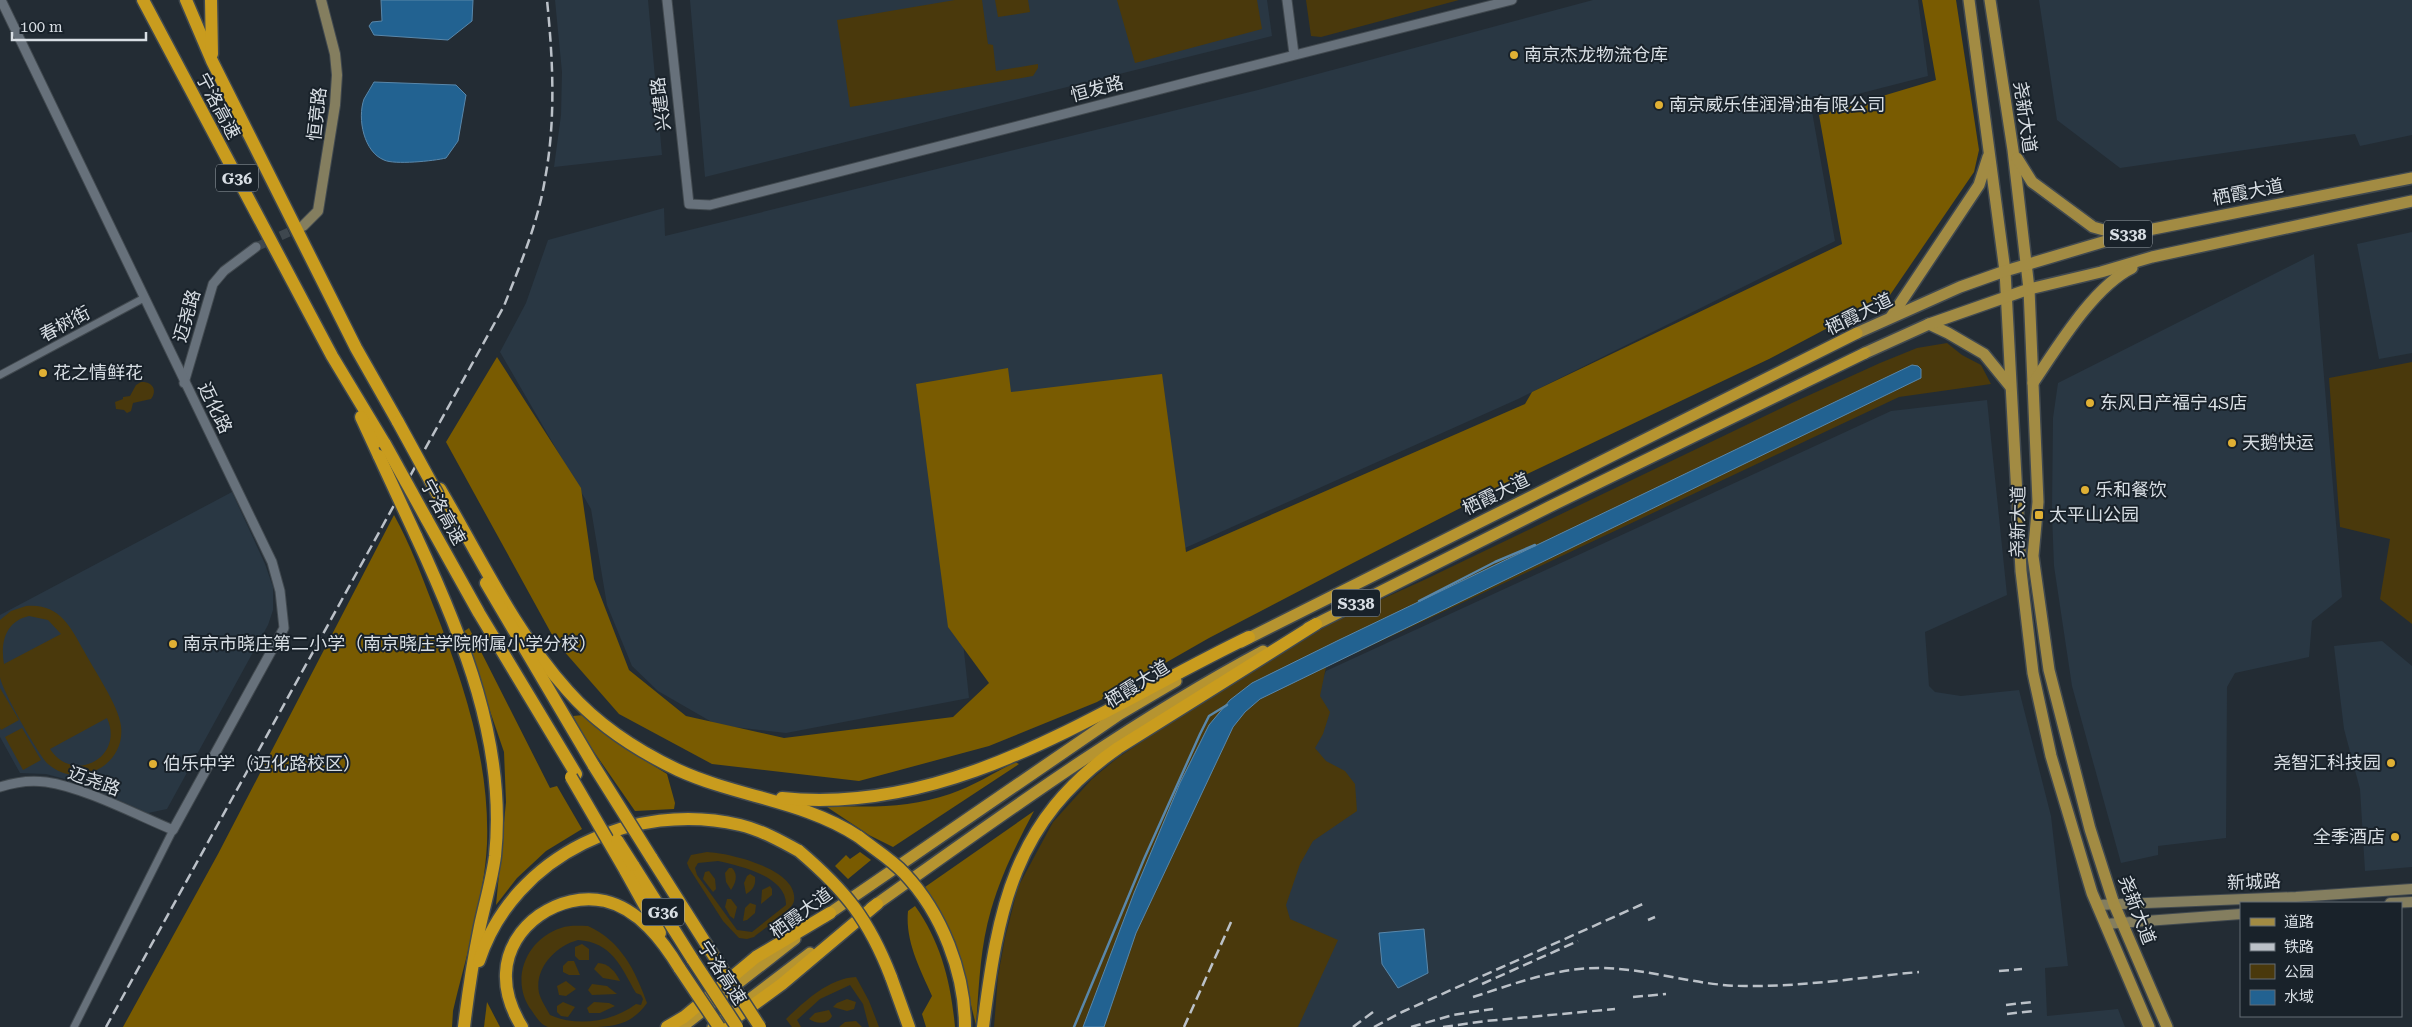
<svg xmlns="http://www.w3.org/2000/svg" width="2412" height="1027" viewBox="0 0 2412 1027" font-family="'Roboto Serif','Noto Sans SC',serif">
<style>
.built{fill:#293743}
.green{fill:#4a390c;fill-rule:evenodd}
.forest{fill:#795b01}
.water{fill:#226291;stroke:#5987aa}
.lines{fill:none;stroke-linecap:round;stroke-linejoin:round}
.stream{stroke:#5987aa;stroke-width:2.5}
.tertiary-tunnel{stroke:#3e474e;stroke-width:9;stroke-dasharray:9 4.5;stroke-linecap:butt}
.minor-casing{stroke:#41494f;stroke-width:9}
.tertiary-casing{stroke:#41494f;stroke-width:11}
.secondary-casing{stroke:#41494f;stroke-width:12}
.primary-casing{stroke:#41494f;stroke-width:14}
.trunk-casing{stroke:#41494f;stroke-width:14}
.motorway-casing{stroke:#41494f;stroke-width:15}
.minor{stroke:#67717b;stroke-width:7}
.tertiary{stroke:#67717b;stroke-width:9}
.secondary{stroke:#847e5f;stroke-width:10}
.primary{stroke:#a28b43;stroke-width:11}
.trunk{stroke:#b69430;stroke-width:11}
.motorway{stroke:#c99c1e;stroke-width:12}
.rail{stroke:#bbc1c8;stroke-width:2.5;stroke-dasharray:10 5;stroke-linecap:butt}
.motorway-bridge-casing{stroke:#41494f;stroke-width:15;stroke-linecap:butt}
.motorway-bridge{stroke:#c99c1e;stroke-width:12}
.poi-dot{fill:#e0b034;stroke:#19222a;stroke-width:2}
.labels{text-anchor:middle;stroke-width:4;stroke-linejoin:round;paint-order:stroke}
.shield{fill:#19222a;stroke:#9fa6ac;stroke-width:1}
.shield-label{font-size:16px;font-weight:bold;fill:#d8dee4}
.poi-label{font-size:18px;fill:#d8dee4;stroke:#19222a;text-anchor:start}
.street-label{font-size:18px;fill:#d8dee4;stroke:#19222a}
</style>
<rect width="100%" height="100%" fill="#232c34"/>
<g class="built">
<path d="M555,0h93l14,155 -108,12 7,-52 1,-43z"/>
<path d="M690,0h577l5,36 -567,141z"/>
<path d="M1593,0h325l10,76 -117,30 24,135 -317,158 -505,226 -51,8 7,65 -183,35 -69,-8 -59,-34 -26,-25 -25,-61 -16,-96 -91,-157 26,-49 22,-63 116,-32 1,28 593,-146z"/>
<path d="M2039,0h373v135l-52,11 -5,-12 -235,34 -63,-48z"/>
<path d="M2412,232v121l-33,6 -22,-115z"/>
<path d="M2314,254l28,343 -30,24 -3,36 -74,16 -8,14 -1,151 -68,8v9l-37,8 -49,-177 -18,-120 -2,-52 1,-96 5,-35z"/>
<path d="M1987,400l20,195 -82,37 4,54 6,6 26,4 58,-6 32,126 17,150 -23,2 2,48 71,-7 7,18h-959l160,-356 565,-260z"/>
<path d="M232,492l33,72 8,23v23l-5,15 -101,184 -19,4 -68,-30 -34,-9 -26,-1 -20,-36v-122z"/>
<path d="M2382,641l30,25v201l-47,4 -5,-82 -16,-60 -10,-83z"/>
</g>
<g class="green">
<path d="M955,0h27l6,44 5,1 3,26 42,-7v4l-5,8 -183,31 -13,-87z"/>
<path d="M995,0h33l2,12 -32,5z"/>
<path d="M1117,0h140l5,29 -127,34z"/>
<path d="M1306,0h153l-138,37 -10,-1z"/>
<path d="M1947,343l15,12 19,10 10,19 -92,13 -573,270 -6,29 10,16 -7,22 -8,14 11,13 19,10 10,13 2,27 -44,30 -13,23 -14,41 4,14 48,21 -40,87h-304l4,-51 7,-38 13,-51 35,-65 39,-43 24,-20 49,-33 171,-106 88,-40 368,-177 88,-40 37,-15z"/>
<path d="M2412,362v262l-32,-25 10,-60 -50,-12 -11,-149z"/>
<path d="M141,382c11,-1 17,8 10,17l-18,4 -2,8 -4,2 -3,-3 -8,-1 -1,-7 8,-3v-2l7,-1 6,-11z"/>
<path d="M26,606c33,-3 44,20 58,45 10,19 35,55 37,75 5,40 -44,64 -73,38 -9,-8 -47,-76 -48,-87 0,-18 0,-38 0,-57l11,-9zM29,616l19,4 13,14 -57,30c-4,-22 2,-43 25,-48zM107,718c18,39 -34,67 -57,31z"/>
<path d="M0,688l19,32 -18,10 -1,-2z"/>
<path d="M22,728l19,32 -18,10 -18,-33z"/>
<path d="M707,852c22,1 92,17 87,49 -2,10 -32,29 -40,36l-7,2 -8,-1 -16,-17 -34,-53 -2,-5 4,-8zM718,861c22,5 69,15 68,44l-34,27 -15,-2 -40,-55 -2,-7 3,-5z"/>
<path d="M729,868h3c7,7 3,16 -1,22l-5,-8 -1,-9z"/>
<path d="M709,871l6,8 1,10 -3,3 -10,-13 2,-7z"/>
<path d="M750,874l5,3c1,8 -2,13 -9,17l-2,-11 3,-7z"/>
<path d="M770,886l2,3v6l-11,9 1,-14z"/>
<path d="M727,899h4l6,8 -3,12 -4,-3 -5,-9z"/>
<path d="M750,903l6,2 -1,8 -8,7 -4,1 2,-13z"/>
<path d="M588,926c33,15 47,44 59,77 -15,21 -32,24 -56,24 -13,0 -31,0 -43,0 -7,-2 -12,-10 -16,-16 -23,-30 -6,-72 29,-83 8,-3 18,-2 27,-2zM578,940c34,2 43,27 58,53l5,2 2,4 -2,6 -5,-1c-24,18 -59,23 -86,11 -4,-7 -9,-15 -11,-22 -5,-25 17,-47 39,-53z"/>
<path d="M582,944l7,5v11h-10l-4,-4v-9z"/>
<path d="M568,961h6l6,14h-11l-6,-3v-6z"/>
<path d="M598,963c10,0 18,9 22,18l-17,-3 -9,-9z"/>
<path d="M856,977l13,24 10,26h-10l-6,-23 -13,-19 -30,14 -23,21 4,7h-9l-6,-8c18,-17 43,-41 70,-42z"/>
<path d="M566,981l10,8 -10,7 -7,-1 -2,-9z"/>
<path d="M592,984l15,2 10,8 -25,1 -4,-5z"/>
<path d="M847,999l9,3 -2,7 -7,2 -14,-4 4,-4z"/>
<path d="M563,1002l12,5 -7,10 -7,-1 -4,-4v-6z"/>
<path d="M594,1002l15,1 6,3 -15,7h-11l-2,-5z"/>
<path d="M829,1010l3,6c-4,9 -16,8 -23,3l6,-6z"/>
<path d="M856,1021l6,6h-23l6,-5z"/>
</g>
<g class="forest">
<path d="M1922,0h34l23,150 -5,22 -84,123 -121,64 -246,117 -172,88 -142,74 -112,64 -108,44 -130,35 -147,-17 -93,-50 -63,-72 -110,-200 51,-85 84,131 13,91 35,91 57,46 98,22 169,-21 36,-34 -41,-56 -32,-243 92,-16 3,24 151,-18 24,178 339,-148 7,-12 310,-148 -23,-129 117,-35z"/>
<path d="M394,515c16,29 27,59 39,90 30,76 57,156 54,239 -3,56 -21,112 -34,167l-1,16h-329l95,-173z"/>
<path d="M469,628l81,160 7,-2 25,43 -36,22 -29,27 -21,27 10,-103 -2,-50 -41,-120z"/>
<path d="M584,715l33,28 50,31 8,29 -1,6 -39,2 -52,-75 -10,-20z"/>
<path d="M1015,762l4,2 -126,83 -24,-12 -45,-30c42,3 85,3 126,-11 23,-8 44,-21 65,-32z"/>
<path d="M1034,811c-17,32 -33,64 -43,99 -11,37 -12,77 -15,115l-21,-84 -30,-54z"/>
<path d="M860,852l11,8 -23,19 -13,-13 11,-11 4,4z"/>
<path d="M915,906c26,36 36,77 40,121h-29l-4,-13 10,-18c-12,-27 -27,-55 -24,-85z"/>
<path d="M487,1002l13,25h-16z"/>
</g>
<g class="water">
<path d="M381,0h92l-1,21 -24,19 -74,-5 -5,-9 3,-4 10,-1z"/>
<path d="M374,82l82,3 10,10 -8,46 -12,17c-12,3 -52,7 -62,2 -20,-8 -27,-41 -20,-61 3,-6 7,-11 10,-17z"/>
<path d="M1912,365l6,1 3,3v9l-661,321 -15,13 -12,15 -97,206 -32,94h-21l51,-134 46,-110 29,-58 21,-25 22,-17 87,-43z"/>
<path d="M1424,929l4,44 -30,15 -16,-24 -3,-31z"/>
</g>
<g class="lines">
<g class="stream">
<path d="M1419,601l76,-39 40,-17"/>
<path d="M1074,1027l70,-168 56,-125 9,-18 18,-11"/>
</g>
<path class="tertiary-tunnel" d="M256,247l46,-21"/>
<defs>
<g id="minor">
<path d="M0,375l144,-77"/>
<path d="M74,1027l99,-197"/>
</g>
<g id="tertiary">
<path d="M667,0l22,204 21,1c268,-67 534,-139 802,-205"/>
<path d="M1287,0l7,54"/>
<path d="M184,383l29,-99 11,-13 32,-24"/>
<path d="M0,787c15,-5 31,-7 46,-5 37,5 91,33 127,48l111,-202 -4,-37 -8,-29 -271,-562"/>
</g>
<g id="secondary">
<path d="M303,226l15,-15 17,-106 2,-30 -2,-21 -14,-54"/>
<path d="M2390,903l22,-1"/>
<path d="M2097,905l199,-8 116,-8"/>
<path d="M2105,924l136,-10"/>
</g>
<g id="primary">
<path d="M1969,0l36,271 16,300 12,102 18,83 41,137 57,134"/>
<path d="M1990,0l23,150 16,139 9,213 -5,54 16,114 41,159 24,75 53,123"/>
<path d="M2017,158l15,24 61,45 18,5 13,1"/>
<path d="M1891,317l88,-132 9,-28"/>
<path d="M1929,324l19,9 36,21 26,32"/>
<path d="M1857,333l103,-46 45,-16 128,-38 279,-55"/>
<path d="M1865,353l64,-29 100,-35 72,-17 51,-15 260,-56"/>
<path d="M2033,383c24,-35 60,-96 99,-115"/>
</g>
<g id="trunk">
<path d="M1308,628l241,-121 316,-154"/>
<path d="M1241,642l616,-309"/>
<path d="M871,908c127,-90 254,-183 392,-257"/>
<path d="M824,917l296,-203 56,-33"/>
<path d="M682,1027l113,-88"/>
<path d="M713,1027l97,-74"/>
</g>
<g id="motorway">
<path d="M143,0l189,356 53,88"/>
<path d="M186,0l26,61 144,287 42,74"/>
<path d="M211,0l1,54"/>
<path d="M361,417l18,39"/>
<path d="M440,489c40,68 75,143 128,202 29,33 70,60 110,79 59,27 127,31 181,67"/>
<path d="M426,518l53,95 97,161"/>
<path d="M416,536c46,99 91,208 79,320 -3,23 -10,47 -15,70 -7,34 -12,67 -16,101"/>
<path d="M486,583l108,183"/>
<path d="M782,798c173,18 319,-90 467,-161"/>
<path d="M651,857l57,90"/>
<path d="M633,865l60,95"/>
<path d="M625,870l35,63"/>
<path d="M479,961c35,-107 156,-161 261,-136 21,5 41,16 59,26"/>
<path d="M891,977l18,50"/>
<path d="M522,1027c-10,-16 -17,-35 -16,-54 2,-48 54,-82 99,-72 34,8 58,40 75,68"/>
<path d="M667,1027l17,-10 72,-60 74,-44"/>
<path d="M723,1027l59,-43 95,-80"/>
<path d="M983,1027c15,-118 30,-206 135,-279l198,-124"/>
</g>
</defs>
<use href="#minor" class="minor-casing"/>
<use href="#tertiary" class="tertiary-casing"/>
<use href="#secondary" class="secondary-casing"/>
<use href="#primary" class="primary-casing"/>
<use href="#trunk" class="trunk-casing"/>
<use href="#motorway" class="motorway-casing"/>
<use href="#minor" class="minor"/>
<use href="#tertiary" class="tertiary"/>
<use href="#secondary" class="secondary"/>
<use href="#primary" class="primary"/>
<use href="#trunk" class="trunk"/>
<use href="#motorway" class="motorway"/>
<g class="rail">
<path d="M1648,920l7,-3"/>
<path d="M1999,971l23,-2"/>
<path d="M1482,984l96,-43"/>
<path d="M1473,997c41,-13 82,-29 126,-29 49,0 97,18 146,18 56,1 119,-9 174,-14"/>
<path d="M1633,997l33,-3"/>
<path d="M2006,1005l26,-3"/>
<path d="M2007,1014l26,-3"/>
<path d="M106,1027l398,-721c16,-41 34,-83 41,-127 11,-59 8,-119 2,-179"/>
<path d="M1184,1027l48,-107"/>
<path d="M1353,1027l24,-18"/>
<path d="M1374,1027l28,-15 243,-109"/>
<path d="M1411,1027l42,-12 40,-6"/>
<path d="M1443,1027l43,-6 129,-12"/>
</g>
<defs>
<g id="motorway-bridge">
<path d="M398,422l40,73"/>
<path d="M385,444l41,74"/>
<path d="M379,456l37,80"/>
<path d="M594,766l57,91"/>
<path d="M571,777l54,93"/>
<path d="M859,837c15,12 32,22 45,36 38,40 61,100 61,154"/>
<path d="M617,840l16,25"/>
<path d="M799,851c47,40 70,69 92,126"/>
<path d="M708,947l52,80"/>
<path d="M693,960l44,67"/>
<path d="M680,969l39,58"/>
</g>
</defs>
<use href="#motorway-bridge" class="motorway-bridge-casing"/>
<use href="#motorway-bridge" class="motorway-bridge"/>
</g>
<g class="poi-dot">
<circle cx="1514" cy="55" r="5"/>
<circle cx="1659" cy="105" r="5"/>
<circle cx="43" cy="373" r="5"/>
<circle cx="2090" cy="403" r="5"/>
<circle cx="2232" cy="443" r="5"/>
<circle cx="2085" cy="490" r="5"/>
<rect x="2034" y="510" width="10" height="10" rx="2.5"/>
<circle cx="173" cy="644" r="5"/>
<circle cx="2391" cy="763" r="5"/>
<circle cx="153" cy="764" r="5"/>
<circle cx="2395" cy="837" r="5"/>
</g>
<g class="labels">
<g class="shield">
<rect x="216" y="164.5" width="42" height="27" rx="4"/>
<rect x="2104" y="220.5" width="48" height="27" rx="4"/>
<rect x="1332" y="589.5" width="48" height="27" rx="4"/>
<rect x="642" y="898.5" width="42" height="27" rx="4"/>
</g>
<g class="shield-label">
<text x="237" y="184">G36</text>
<text x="2128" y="240">S338</text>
<text x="1356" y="609">S338</text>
<text x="663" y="918">G36</text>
</g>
<g class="poi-label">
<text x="1524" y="61">南京杰龙物流仓库</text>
<text x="1669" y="111">南京威乐佳润滑油有限公司</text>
<text x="53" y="379">花之情鲜花</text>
<text x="2100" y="409">东风日产福宁4S店</text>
<text x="2242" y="449">天鹅快运</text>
<text x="2095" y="496">乐和餐饮</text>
<text x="2049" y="521">太平山公园</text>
<text x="183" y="650">南京市晓庄第二小学（南京晓庄学院附属小学分校）</text>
<text x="2381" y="769" text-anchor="end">尧智汇科技园</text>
<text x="163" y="770">伯乐中学（迈化路校区）</text>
<text x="2385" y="843" text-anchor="end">全季酒店</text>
</g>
<g class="street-label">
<text transform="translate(1097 89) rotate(-15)" y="6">恒发路</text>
<text transform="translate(661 104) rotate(-97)" y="6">兴建路</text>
<text transform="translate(218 106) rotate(62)" y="6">宁洛高速</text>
<text transform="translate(317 114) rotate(-84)" y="6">恒竞路</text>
<text transform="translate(2025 117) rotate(82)" y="6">尧新大道</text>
<text transform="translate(2248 192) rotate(-11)" y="6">栖霞大道</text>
<text transform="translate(1859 314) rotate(-26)" y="6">栖霞大道</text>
<text transform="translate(187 316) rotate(-74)" y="6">迈尧路</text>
<text transform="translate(65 324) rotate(-28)" y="6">春树街</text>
<text transform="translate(215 408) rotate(64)" y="6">迈化路</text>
<text transform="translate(1496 494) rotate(-26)" y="6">栖霞大道</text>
<text transform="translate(443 512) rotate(61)" y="6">宁洛高速</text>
<text transform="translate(2018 522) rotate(-89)" y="6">尧新大道</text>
<text transform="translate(1137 684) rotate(-32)" y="6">栖霞大道</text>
<text transform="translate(94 781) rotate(20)" y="6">迈尧路</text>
<text transform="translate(2254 882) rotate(-2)" y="6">新城路</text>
<text transform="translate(2137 910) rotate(69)" y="6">尧新大道</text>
<text transform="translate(801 913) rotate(-36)" y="6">栖霞大道</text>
<text transform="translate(722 973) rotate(57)" y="6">宁洛高速</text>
</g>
</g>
<rect x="2240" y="902" width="162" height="115" fill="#19222a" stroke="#656d74"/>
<rect x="2250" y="918" width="25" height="8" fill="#a28b43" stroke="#656d74"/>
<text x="2284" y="927" font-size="15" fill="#d8dee4">道路</text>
<rect x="2250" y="943" width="25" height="8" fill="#bbc1c8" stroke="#656d74"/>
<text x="2284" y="952" font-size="15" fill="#d8dee4">铁路</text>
<rect x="2250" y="964" width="25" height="15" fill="#4a390c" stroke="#656d74"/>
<text x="2284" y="977" font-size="15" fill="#d8dee4">公园</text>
<rect x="2250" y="990" width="25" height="15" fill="#226291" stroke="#656d74"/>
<text x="2284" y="1002" font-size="15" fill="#d8dee4">水域</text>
<path d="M12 32v8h134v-8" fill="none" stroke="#d8dee4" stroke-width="2.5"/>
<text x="20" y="32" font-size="15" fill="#d8dee4" stroke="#19222a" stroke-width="4" paint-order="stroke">100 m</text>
</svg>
